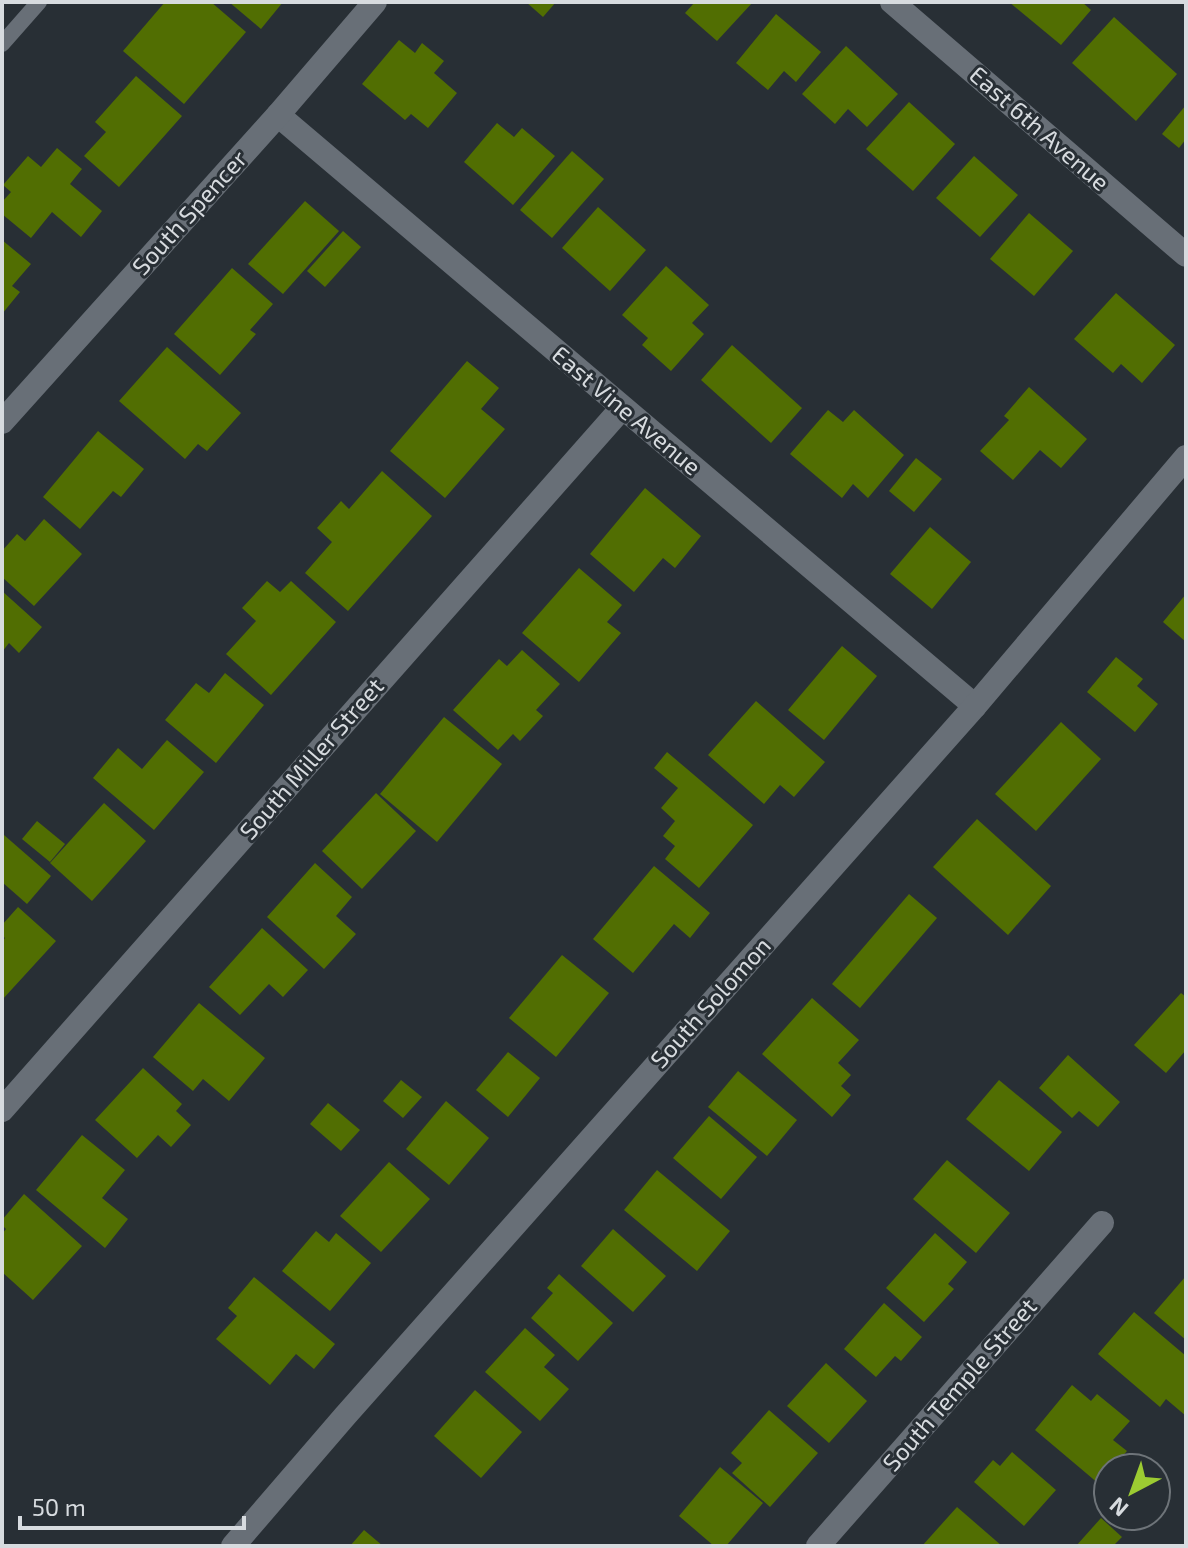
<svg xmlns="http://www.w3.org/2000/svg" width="1188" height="1548" viewBox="0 0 1188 1548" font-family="'Exo 2',sans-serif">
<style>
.building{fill:#516e02}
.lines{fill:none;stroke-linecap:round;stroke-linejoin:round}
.lane{stroke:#686f77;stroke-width:16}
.street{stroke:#686f77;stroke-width:24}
.secondary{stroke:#686f77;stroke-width:24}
.labels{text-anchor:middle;stroke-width:6;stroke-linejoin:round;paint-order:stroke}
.street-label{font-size:24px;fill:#d7dbdf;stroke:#282f35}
</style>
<rect width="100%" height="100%" fill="#282f35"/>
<g class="building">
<path d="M165,2h46l35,30 -62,72 -61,-53z"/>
<path d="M229,2h54l-22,27z"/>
<path d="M526,2h30l-13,15z"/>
<path d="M695,2h58l-36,39 -32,-28z"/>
<path d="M1009,2h73l9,8 -30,35z"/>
<path d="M776,14l45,38 -25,30 -12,-11 -16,19 -32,-27z"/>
<path d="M1114,17l63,57 -41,47 -64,-58z"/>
<path d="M399,40l16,13 7,-10 22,18 -10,12 23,20 -29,35 -17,-14 -6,6 -43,-36z"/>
<path d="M846,46l52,48 -31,33 -19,-18 -13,15 -33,-30z"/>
<path d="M136,76l46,40 -63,71 -35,-31 22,-24 -11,-10z"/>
<path d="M909,102l46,42 -42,47 -47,-42z"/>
<path d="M1186,105v34l-7,9 -17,-14z"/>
<path d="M497,123l17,14 8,-9 33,28 -42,49 -49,-43z"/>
<path d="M57,148l25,21 -12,15 32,27 -21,26 -29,-25 -21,26 -29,-24v-12l9,-10 -8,-7 25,-29 13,11z"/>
<path d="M572,151l32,28 -52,59 -32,-28z"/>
<path d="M974,156l44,39 -38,42 -44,-39z"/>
<path d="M305,201l34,30 -56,63 -35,-30z"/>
<path d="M598,207l48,43 -36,41 -48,-43z"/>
<path d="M1029,213l44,38 -39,45 -44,-37z"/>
<path d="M343,231l18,16 -36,40 -18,-16z"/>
<path d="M2,240l29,24 -19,22 8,6 -18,22z"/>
<path d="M666,266l43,39 -17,18 12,11 -33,37 -29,-26 6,-7 -26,-23z"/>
<path d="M232,268l41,36 -23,26 6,4 -36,41 -46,-41z"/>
<path d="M1116,293l59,52 -33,38 -21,-19 -8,9 -39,-34z"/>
<path d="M732,345l70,63 -31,35 -70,-63z"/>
<path d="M167,347l74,66 -34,38 -9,-7 -13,15 -66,-58z"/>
<path d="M467,361l32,27 -18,21 24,20 -60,69 -55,-47z"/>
<path d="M1029,387l58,52 -26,29 -21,-18 -27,30 -33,-29 29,-31 -5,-4z"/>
<path d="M828,410l15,12 11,-12 50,45 -36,43 -15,-14 -11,14 -52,-44z"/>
<path d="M98,431l46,38 -23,28 -8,-6 -33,38 -37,-32z"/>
<path d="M916,458l26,21 -28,33 -25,-21z"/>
<path d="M382,471l50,45 -84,95 -43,-38 27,-31 -15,-14 24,-27 8,8z"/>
<path d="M645,488l56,48 -26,32 -12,-10 -29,34 -44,-38z"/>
<path d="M44,519l38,35 -48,52 -32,-29v-26l15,-17 8,7z"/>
<path d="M930,527l41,35 -39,47 -42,-35z"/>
<path d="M579,568l43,37 -15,17 14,11 -42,49 -57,-49z"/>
<path d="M267,581l13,11 11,-11 45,41 -65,73 -45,-41 30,-33 -14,-13z"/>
<path d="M2,591l40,36 -23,26 -10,-10 -7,9z"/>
<path d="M1186,594v48l-23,-20z"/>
<path d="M842,646l35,30 -53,64 -36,-30z"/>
<path d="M522,650l38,34 -24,26 7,6 -23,25 -7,-7 -15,16 -45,-40 46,-51 8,7z"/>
<path d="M1116,657l27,22 -6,7 21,18 -23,28 -48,-40z"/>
<path d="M225,673l39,32 -48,58 -51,-43 31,-37 13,10z"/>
<path d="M756,701l69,61 -31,35 -14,-12 -16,19 -56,-49z"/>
<path d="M444,717l58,47 -65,78 -57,-48z"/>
<path d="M1061,722l40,37 -65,72 -41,-37z"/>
<path d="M167,740l37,32 -50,58 -61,-52 25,-30 24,21z"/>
<path d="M667,752l86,73 -54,63 -34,-29 10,-13 -12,-10 12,-15 -14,-13 17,-20 -24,-20z"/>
<path d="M376,793l40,38 -54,58 -40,-38z"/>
<path d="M104,803l42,38 -54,60 -42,-38z"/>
<path d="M977,819l74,67 -43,49 -75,-68z"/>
<path d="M37,821l28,23 -15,18 -28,-23z"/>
<path d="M4,835l47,41 -24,28 -25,-22z"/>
<path d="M315,863l37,34 -16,19 20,18 -32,35 -57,-52z"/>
<path d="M654,866l56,47 -20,25 -16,-14 -41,49 -40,-34z"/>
<path d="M909,894l28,24 -77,90 -28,-24z"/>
<path d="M18,907l38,34 -54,59v-58l3,-4 -3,-3v-10z"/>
<path d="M262,928l46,42 -25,27 -14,-13 -29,31 -31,-28z"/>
<path d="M562,955l47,38 -53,64 -47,-39z"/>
<path d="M1181,993l5,4v53l-20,23 -32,-28z"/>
<path d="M812,998l47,42 -21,23 13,12 -10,11 10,9 -19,22 -70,-63z"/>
<path d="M199,1003l66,55 -36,43 -26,-22 -10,12 -40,-34z"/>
<path d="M508,1052l32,26 -32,39 -32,-27z"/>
<path d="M1068,1055l52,47 -22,25 -19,-16 -7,7 -33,-30z"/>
<path d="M143,1068l39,36 -6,7 15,14 -20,22 -13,-12 -21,23 -42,-38z"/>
<path d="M738,1071l59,49 -30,36 -59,-49z"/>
<path d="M401,1080l21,17 -19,21 -20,-17z"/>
<path d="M999,1080l63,52 -33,39 -63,-52z"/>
<path d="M446,1101l43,37 -40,47 -43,-36z"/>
<path d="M328,1103l32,27 -19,21 -31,-27z"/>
<path d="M709,1116l48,41 -36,42 -48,-41z"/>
<path d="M82,1135l43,35 -23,28 26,21 -23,29 -69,-58z"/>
<path d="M947,1160l63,53 -34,40 -63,-54z"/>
<path d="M389,1162l41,37 -49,53 -41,-36z"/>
<path d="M657,1170l73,61 -33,40 -73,-61z"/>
<path d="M24,1194l58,52 -49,54 -31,-28v-38l4,-5 -4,-4v-5z"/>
<path d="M613,1229l53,47 -33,36 -52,-46z"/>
<path d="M316,1231l13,11 7,-9 35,30 -41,48 -48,-40z"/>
<path d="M935,1233l32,29 -19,22 6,5 -30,33 -38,-34z"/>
<path d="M559,1274l54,49 -35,38 -47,-43 22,-25 -6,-5z"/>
<path d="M1186,1276v64l-32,-27z"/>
<path d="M254,1277l81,67 -21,25 -18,-15 -26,31 -54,-46 21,-23 -9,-8z"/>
<path d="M884,1303l38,34 -21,24 -6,-5 -19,21 -32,-28z"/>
<path d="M1134,1312l52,44v60l-20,-17 -6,8 -62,-53z"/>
<path d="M525,1328l30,27 -11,12 25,22 -29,32 -55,-49z"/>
<path d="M826,1363l41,38 -38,42 -42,-37z"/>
<path d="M1072,1385l19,16 6,-7 33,27 -17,19 14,11 -15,17h-4v5l-9,11 -64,-54z"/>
<path d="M475,1390l47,42 -41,46 -47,-42z"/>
<path d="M769,1410l49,43 -48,54 -38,-34 10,-10 -11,-10z"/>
<path d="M1012,1452l44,38 -32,36 -50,-44 19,-22 7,6z"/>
<path d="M720,1467l43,36 -37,43h-12l-35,-30z"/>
<path d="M957,1507l45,39h-80z"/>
<path d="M1101,1518l21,19 -9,9h-37z"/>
<path d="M364,1530l19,16h-33z"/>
</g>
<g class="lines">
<path class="lane" d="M2,44l37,-42"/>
<g class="street">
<path d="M892,2l294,253"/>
<path d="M278,115l697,591"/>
<path d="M2,422l276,-307 97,-113"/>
<path d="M2,1110l620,-702"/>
<path d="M818,1546l284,-323"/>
</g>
<path class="secondary" d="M233,1546l112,-130 630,-710 211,-249"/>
</g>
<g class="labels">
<g class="street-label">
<text transform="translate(1039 129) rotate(41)" y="8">East 6th Avenue</text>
<text transform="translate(190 213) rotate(-48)" y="8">South Spencer</text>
<text transform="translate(626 411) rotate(40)" y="8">East Vine Avenue</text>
<text transform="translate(312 759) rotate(-49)" y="8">South Miller Street</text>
<text transform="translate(711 1003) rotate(-48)" y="8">South Solomon</text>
<text transform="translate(960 1385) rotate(-49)" y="8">South Temple Street</text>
</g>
</g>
<rect width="1188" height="1548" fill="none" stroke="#d7dbdf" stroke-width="8"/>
<g transform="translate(1132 1492) rotate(221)"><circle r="38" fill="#282f35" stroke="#6e7479" stroke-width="2"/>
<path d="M0-6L14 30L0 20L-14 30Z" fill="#9ccb32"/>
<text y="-12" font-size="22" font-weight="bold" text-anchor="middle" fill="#d7dbdf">N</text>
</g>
<path d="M20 1516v12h224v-12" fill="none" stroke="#d7dbdf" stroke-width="4"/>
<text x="32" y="1516" font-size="24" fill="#d7dbdf" stroke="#282f35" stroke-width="6" paint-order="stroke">50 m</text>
</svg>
